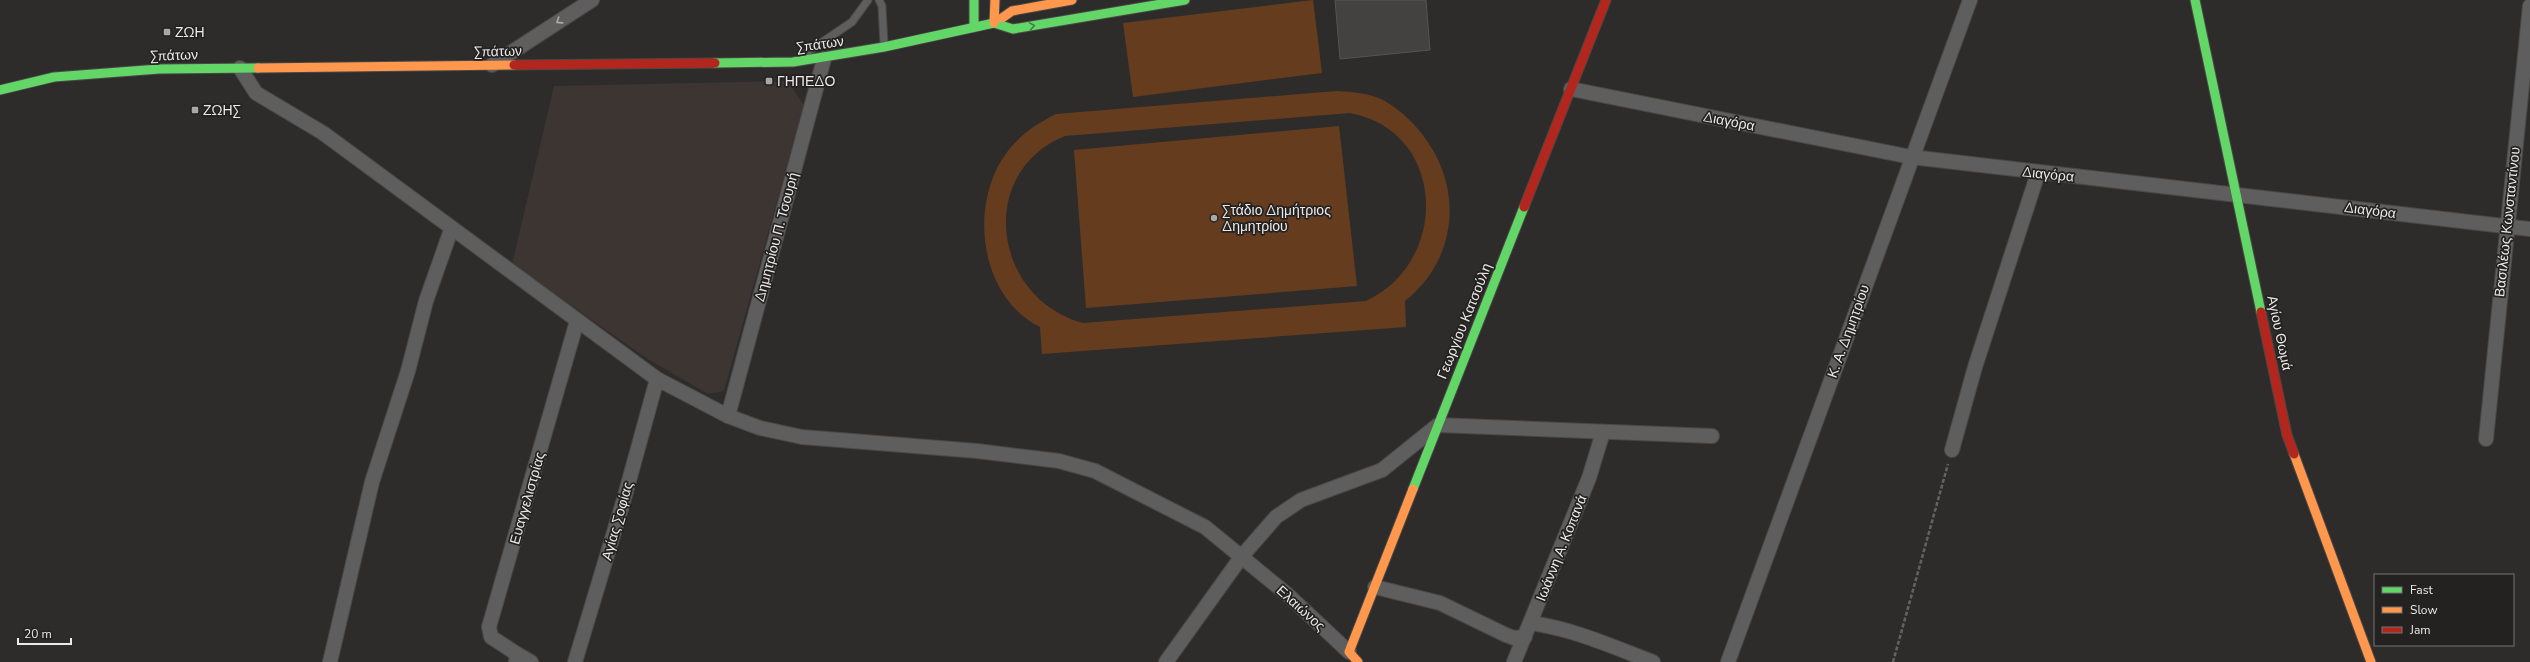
<svg xmlns="http://www.w3.org/2000/svg" width="2530" height="662" viewBox="0 0 2530 662" font-family="'Nunito Sans',sans-serif">
<style>
.built{fill:#3c3531}
.green{fill:#663c1f;fill-rule:evenodd}
.building{fill:#434241;stroke:#555454}
.lines{fill:none;stroke-linecap:round;stroke-linejoin:round}
.lane-casing{stroke:#494847;stroke-width:9}
.street-casing{stroke:#494847;stroke-width:16}
.fast-casing{stroke:#494847;stroke-width:11}
.slow-casing{stroke:#494847;stroke-width:11}
.jam-casing{stroke:#494847;stroke-width:11}
.path{stroke:#646362;stroke-width:2.5;stroke-dasharray:4 2;stroke-linecap:butt}
.lane{stroke:#5f5e5e;stroke-width:7}
.street{stroke:#5f5e5e;stroke-width:14}
.fast{stroke:#63d668;stroke-width:9}
.slow{stroke:#ff974d;stroke-width:9}
.jam{stroke:#b3261e;stroke-width:9}
.oneway{stroke:#acabaa}
.oneway2{stroke:#447c44}
.poi-dot{fill:#a8a8a6;stroke:#242220;stroke-width:1.5}
.labels{text-anchor:middle;stroke-width:3.5;stroke-linejoin:round;paint-order:stroke}
.poi-label{font-size:14px;fill:#ebeae9;stroke:#242220;text-anchor:start}
.street-label{font-size:14px;fill:#ebeae9;stroke:#242220}
</style>
<rect width="100%" height="100%" fill="#2d2c2b"/>
<path class="built" d="M787,81l17,24 -80,286 -16,3 -62,-36 -134,-94 42,-178z"/>
<g class="green">
<path d="M1313,0l9,73 -189,24 -10,-74z"/>
<path d="M1337,91c15,1 30,2 44,8 16,8 30,21 41,35 42,53 36,125 -17,167l1,26 -364,27 -2,-27c-63,-31 -73,-130 -28,-181 12,-14 28,-24 44,-32zM1350,113c97,18 100,149 16,188l-283,22c-91,-25 -107,-151 -18,-187z"/>
<path d="M1339,126l18,160 -271,22 -12,-158z"/>
</g>
<path class="building" d="M1335,0h91l4,50 -90,9z"/>
<g class="lines">
<defs>
<g id="lane">
<path d="M879,0l3,6 2,39"/>
<path d="M806,53l46,-31 16,-22"/>
</g>
<g id="street">
<path d="M492,65l100,-65"/>
<path d="M240,68l16,25 67,40 334,246 71,37 32,12 42,9 175,14 82,10 36,10 110,56 83,68 61,57"/>
<path d="M1571,89l340,68 619,72"/>
<path d="M728,416l96,-357"/>
<path d="M2486,439l44,-433"/>
<path d="M1952,450l23,-83 63,-194"/>
<path d="M1375,587l65,16 66,32 8,3 11,-1"/>
<path d="M1531,623c43,6 82,24 122,39"/>
<path d="M517,654l14,8"/>
<path d="M330,662l42,-180 36,-111 18,-70 25,-71"/>
<path d="M516,662l1,-8 -26,-17 -2,-10 88,-306"/>
<path d="M575,662l49,-163 33,-120"/>
<path d="M1166,662l76,-106 34,-39 25,-17 81,-30 56,-45 274,11"/>
<path d="M1514,662l75,-184 14,-46"/>
<path d="M1728,662l242,-662"/>
</g>
<g id="fast">
<path d="M974,0v27"/>
<path d="M2195,0l66,312"/>
<path d="M994,23l19,6 172,-29"/>
<path d="M715,63l78,-1 91,-15 110,-24 8,-5"/>
<path d="M0,90l54,-13 105,-8 99,-1"/>
<path d="M1413,489l111,-282"/>
</g>
<g id="slow">
<path d="M1002,18l10,-7 60,-11"/>
<path d="M994,23l1,-23"/>
<path d="M258,68l256,-3"/>
<path d="M2294,454l77,208"/>
<path d="M1358,662l-9,-10 64,-163"/>
</g>
<g id="jam">
<path d="M514,65l201,-2"/>
<path d="M1524,207l82,-207"/>
<path d="M2261,312l26,123 7,19"/>
</g>
</defs>
<use href="#lane" class="lane-casing"/>
<use href="#street" class="street-casing"/>
<use href="#fast" class="fast-casing"/>
<use href="#slow" class="slow-casing"/>
<use href="#jam" class="jam-casing"/>
<path class="path" d="M1893,662l55,-198"/>
<use href="#lane" class="lane"/>
<use href="#street" class="street"/>
<use href="#fast" class="fast"/>
<use href="#slow" class="slow"/>
<use href="#jam" class="jam"/>
</g>
<defs><path id="oneway-chevron" d="M-2-3.5L2.5 0L-2 3.5" fill="none" stroke-width="1.6" stroke-linecap="round" stroke-linejoin="round"/></defs>
<use class="oneway" href="#oneway-chevron" transform="translate(559 21) rotate(147)"/>
<use class="oneway2" href="#oneway-chevron" transform="translate(1032 26) rotate(-10)"/>
<g class="poi-dot">
<rect x="163" y="28" width="8" height="8" rx="2"/>
<rect x="765" y="77" width="8" height="8" rx="2"/>
<rect x="191" y="106" width="8" height="8" rx="2"/>
<circle cx="1214" cy="218" r="4"/>
</g>
<g class="labels">
<g class="poi-label">
<text x="175" y="37">ΖΩΗ</text>
<text x="777" y="86">ΓΗΠΕΔΟ</text>
<text x="203" y="115">ΖΩΗΣ</text>
<text x="1222" y="215">Στάδιο Δημήτριος<tspan x="1222" dy="16">Δημητρίου</tspan></text>
</g>
<g class="street-label">
<text transform="translate(820 44) rotate(-8)" y="5">Σπάτων</text>
<text transform="translate(498 51) rotate(-1)" y="5">Σπάτων</text>
<text transform="translate(174 55) rotate(-2)" y="5">Σπάτων</text>
<text transform="translate(1729 121) rotate(11)" y="5">Διαγόρα</text>
<text transform="translate(2048 174) rotate(6)" y="5">Διαγόρα</text>
<text transform="translate(2370 210) rotate(7)" y="5">Διαγόρα</text>
<text transform="translate(2507 222) rotate(-84)" y="5">Βασιλέως Κωνσταντίνου</text>
<text transform="translate(776 237) rotate(-75)" y="5">Δημητρίου Π. Τσουρή</text>
<text transform="translate(1464 321) rotate(-68)" y="5">Γεωργίου Κατσούλη</text>
<text transform="translate(1848 331) rotate(-70)" y="5">Κ. Α. Δημητρίου</text>
<text transform="translate(2280 333) rotate(78)" y="5">Αγίου Θωμά</text>
<text transform="translate(527 498) rotate(-74)" y="5">Ευαγγελιστρίας</text>
<text transform="translate(617 521) rotate(-74)" y="5">Αγίας Σοφίας</text>
<text transform="translate(1561 548) rotate(-68)" y="5">Ιωάννη Α. Κοπανά</text>
<text transform="translate(1301 608) rotate(42)" y="5">Ελαιώνος</text>
</g>
</g>
<rect x="2374" y="574" width="140" height="72" fill="#242220" stroke="#747270"/>
<rect x="2382" y="587" width="20" height="6" fill="#63d668" stroke="#747270"/>
<text x="2410" y="594" font-size="12" fill="#ebeae9">Fast</text>
<rect x="2382" y="607" width="20" height="6" fill="#ff974d" stroke="#747270"/>
<text x="2410" y="614" font-size="12" fill="#ebeae9">Slow</text>
<rect x="2382" y="627" width="20" height="6" fill="#b3261e" stroke="#747270"/>
<text x="2410" y="634" font-size="12" fill="#ebeae9">Jam</text>
<path d="M18 638v6h53v-6" fill="none" stroke="#ebeae9" stroke-width="2"/>
<text x="24" y="638" font-size="12" fill="#ebeae9" stroke="#242220" stroke-width="3" paint-order="stroke">20 m</text>
</svg>
